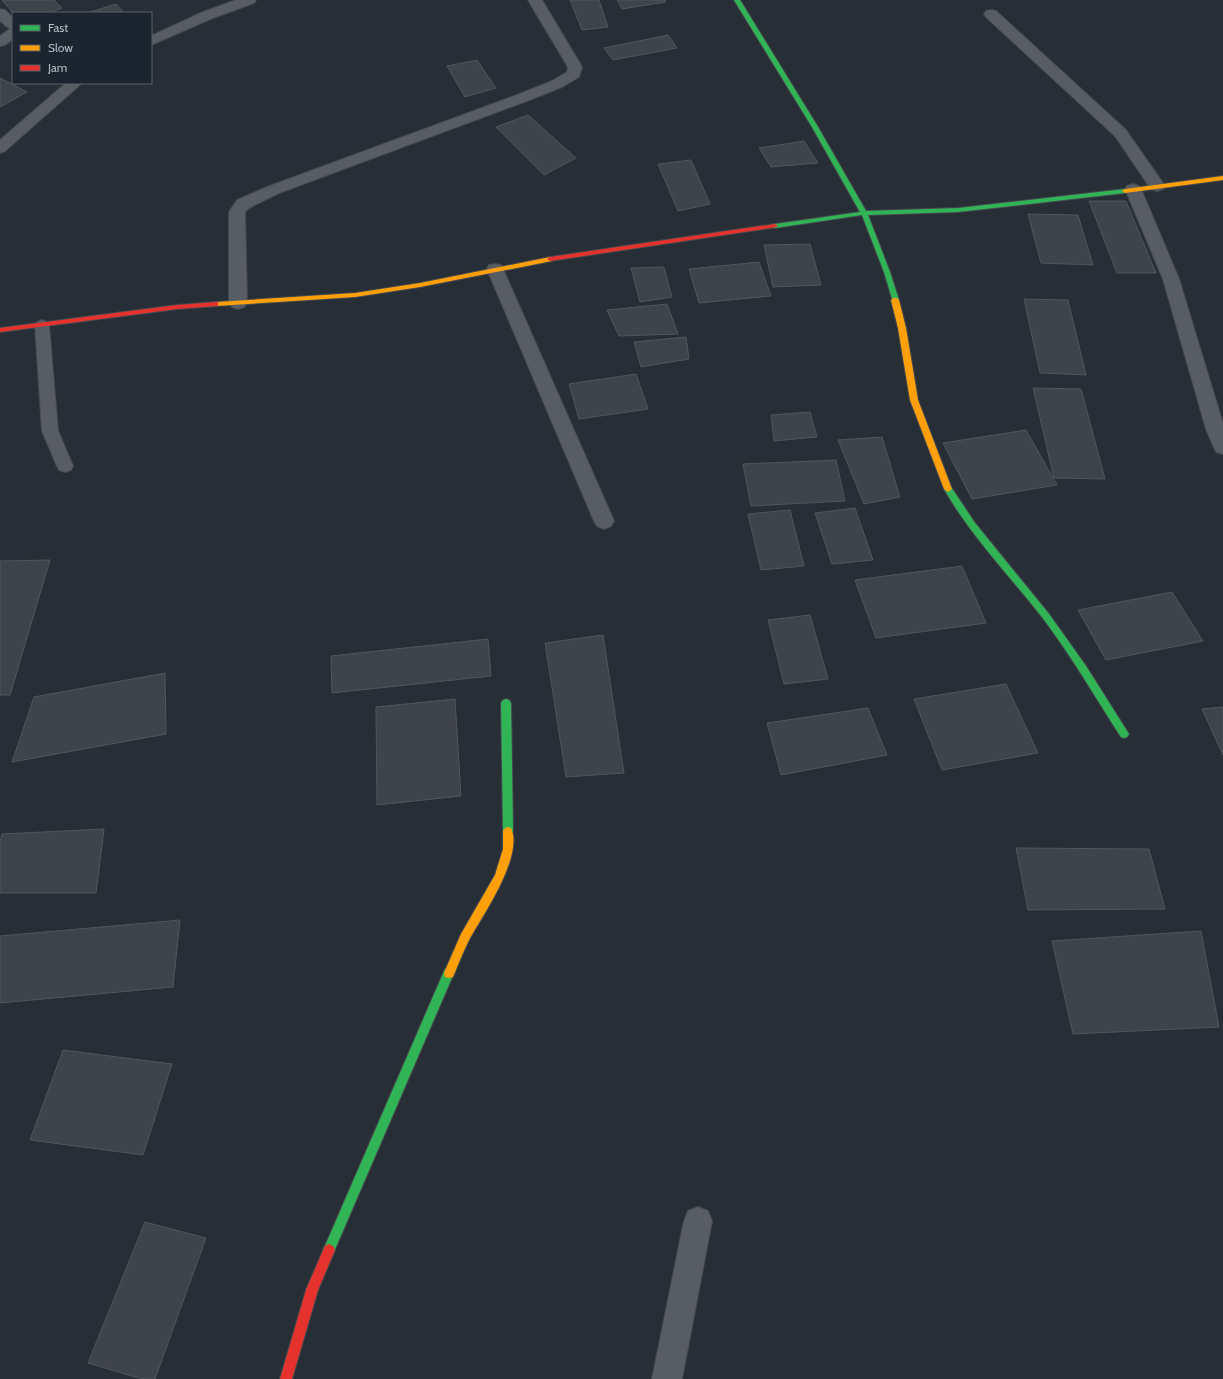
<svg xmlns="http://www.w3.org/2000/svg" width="1223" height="1379" viewBox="0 0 1223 1379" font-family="Cabin,sans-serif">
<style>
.building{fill:#3f444a;stroke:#50565d}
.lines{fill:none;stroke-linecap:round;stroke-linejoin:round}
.lane-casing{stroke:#464a50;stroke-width:2}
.street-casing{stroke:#464a50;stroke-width:2}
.fast-casing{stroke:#464a50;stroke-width:2}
.slow-casing{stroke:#464a50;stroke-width:2}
.jam-casing{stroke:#464a50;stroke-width:2}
.lane{fill:#585d63;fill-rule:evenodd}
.street{fill:#585d63;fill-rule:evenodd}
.fast{fill:#30b455;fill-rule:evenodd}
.slow{fill:#ff9f0a;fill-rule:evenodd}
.jam{fill:#e5322d;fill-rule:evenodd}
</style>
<rect width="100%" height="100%" fill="#282e35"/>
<g class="building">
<path d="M2,0h52l8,8 -14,5h-35z"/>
<path d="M570,0h29l9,27 -26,3z"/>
<path d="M617,0h48l1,2 -44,7z"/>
<path d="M116,4l8,9h-37z"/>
<path d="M668,35l9,13 -64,12 -9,-12z"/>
<path d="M477,60l19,28 -31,9 -18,-31z"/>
<path d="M0,78l27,14 -27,15z"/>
<path d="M528,115l48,43 -32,17 -48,-48z"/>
<path d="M804,141l14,22 -47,4 -12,-19z"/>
<path d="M691,160l19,44 -32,7 -20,-47z"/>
<path d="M1089,201h37l30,72h-39z"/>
<path d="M1028,214l50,1 15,50 -52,-2z"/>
<path d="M810,244l11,41 -48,2 -9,-42z"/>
<path d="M759,262l12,34 -72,7 -10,-34z"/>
<path d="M664,267l8,30 -32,5 -9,-34z"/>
<path d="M1024,299l44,1 18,75 -46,-2z"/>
<path d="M667,304l11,30 -59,2 -12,-26z"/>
<path d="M686,337l3,22 -48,8 -7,-25z"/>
<path d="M636,374l12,35 -69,10 -10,-35z"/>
<path d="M1033,388l48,1 24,90 -51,-1z"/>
<path d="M810,412l7,25 -43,4 -3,-26z"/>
<path d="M1026,430l31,55 -85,14 -29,-56z"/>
<path d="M882,437l18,60 -36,7 -26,-64z"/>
<path d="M836,460l9,41 -94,5 -8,-42z"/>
<path d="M855,508l18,52 -41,4 -17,-51z"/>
<path d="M790,510l14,56 -43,4 -13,-56z"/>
<path d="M50,560l-40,135h-10v-134z"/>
<path d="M962,566l24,57 -110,15 -21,-58z"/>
<path d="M1172,592l31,49 -97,19 -28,-50z"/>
<path d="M810,615l18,64 -44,5 -16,-64z"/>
<path d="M603,635l21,138 -58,4 -21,-134z"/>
<path d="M488,639l3,37 -159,17 -1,-37z"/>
<path d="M165,673l1,61 -154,28 22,-65z"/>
<path d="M1006,684l32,69 -96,17 -28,-71z"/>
<path d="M455,699l6,97 -84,9 -1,-98z"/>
<path d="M1223,707v48l-21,-46z"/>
<path d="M868,708l19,47 -106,20 -14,-52z"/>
<path d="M104,829l-8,64h-96v-51l2,-8z"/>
<path d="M1016,848l133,1 16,60 -137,1z"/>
<path d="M180,920l-7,67 -173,16v-67z"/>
<path d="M1201,931l18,96 -146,7 -21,-93z"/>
<path d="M63,1050l109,14 -29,91 -113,-15z"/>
<path d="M145,1222l61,16 -51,141h-13l-54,-16z"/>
</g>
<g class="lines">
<defs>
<path id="lane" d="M42,320l5,2 2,3 9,106 15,35 -2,4 -6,2 -6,-2 -2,-4 -15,-35 -7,-106 2,-3z"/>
<g id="street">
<path d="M236,0h20l-2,3 -41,15 -62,27v-9l52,-24z"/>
<path d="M528,0h14l40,67 -3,10 -17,10 -35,14 -248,92 -30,15 -4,4 2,91 -3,4 -6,2 -6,-2 -3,-4v-91l8,-12 30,-13 250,-92 35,-14 15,-9 1,-5z"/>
<path d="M0,9l5,1 8,8v21l-8,6 -5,1v-10l10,-7 -10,-8z"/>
<path d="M991,10l5,1 130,119 39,56 -2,3 -6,2 -6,-2 -36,-53 -129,-119 -2,-3 2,-3z"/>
<path d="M66,83h16l-77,68 -5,2v-13z"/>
<path d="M1133,184l6,2 2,3 38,90 44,145v30l-7,-2 -10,-23 -43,-150 -38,-90 2,-3z"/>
<path d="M495,264l6,1 2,4 111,252 -3,5 -7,3 -7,-3 -3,-5 -107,-252 2,-4z"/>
<path d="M698,1207l10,4 4,10 -30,158h-30l32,-158 4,-10z"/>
</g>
<g id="fast">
<path d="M734,0h6l78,127 48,84 92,-3 167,-19 3,2 -3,2 -167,19 -90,3 22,57 9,28 -2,2h-4l-9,-30 -22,-57 -87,13 -3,-2 3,-2 85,-12 -48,-85z"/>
<path d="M948,486l3,1 24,36 74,91 37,52 41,65 2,3 -2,3 -3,1 -3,-1c-26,-40 -50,-82 -79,-120 -33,-42 -71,-81 -98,-128z"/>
<path d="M506,699l3,1 2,3 2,128 -2,3 -3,1 -3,-1 -2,-3 -2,-128 2,-3z"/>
<path d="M449,968l4,1 1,4 -121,281 -4,2 -4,-2 -2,-4 2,-4 120,-277z"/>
</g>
<g id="slow">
<path d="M1223,176v4l-98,13 -3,-2 3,-2z"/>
<path d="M550,257h2v4l-132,26 -65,10 -139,9 -4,-2 4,-2 139,-9 65,-10z"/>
<path d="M893,298h4l2,2 7,28 12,72 34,89 -4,3 -4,-3 -34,-89 -12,-72 -7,-28z"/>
<path d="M508,827l3,1c13,28 -28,87 -42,112 -6,12 -11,25 -16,37l-4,1 -4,-1 -1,-4 17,-39 34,-59 8,-26v-18l2,-3z"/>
</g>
<g id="jam">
<path d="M775,224l2,1v2l-227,34 -3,-2 3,-2z"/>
<path d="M216,302h2v4l-41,3 -177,23v-4l177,-23z"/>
<path d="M329,1244l4,2 2,4 -17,40 -26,89h-12l26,-89 19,-44z"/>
</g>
</defs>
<use href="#lane" class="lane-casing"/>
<use href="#street" class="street-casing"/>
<use href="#fast" class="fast-casing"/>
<use href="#slow" class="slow-casing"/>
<use href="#jam" class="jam-casing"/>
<use href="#lane" class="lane"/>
<use href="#street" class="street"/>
<use href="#fast" class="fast"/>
<use href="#slow" class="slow"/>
<use href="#jam" class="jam"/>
</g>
<rect x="12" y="12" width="140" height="72" fill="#1c252f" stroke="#58616b"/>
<rect x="20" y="25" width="20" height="6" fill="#30b455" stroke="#58616b"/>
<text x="48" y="32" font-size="12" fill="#b2bbc6">Fast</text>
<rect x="20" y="45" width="20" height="6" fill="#ff9f0a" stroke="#58616b"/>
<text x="48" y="52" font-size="12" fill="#b2bbc6">Slow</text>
<rect x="20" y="65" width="20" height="6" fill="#e5322d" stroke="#58616b"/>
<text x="48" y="72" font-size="12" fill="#b2bbc6">Jam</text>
</svg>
